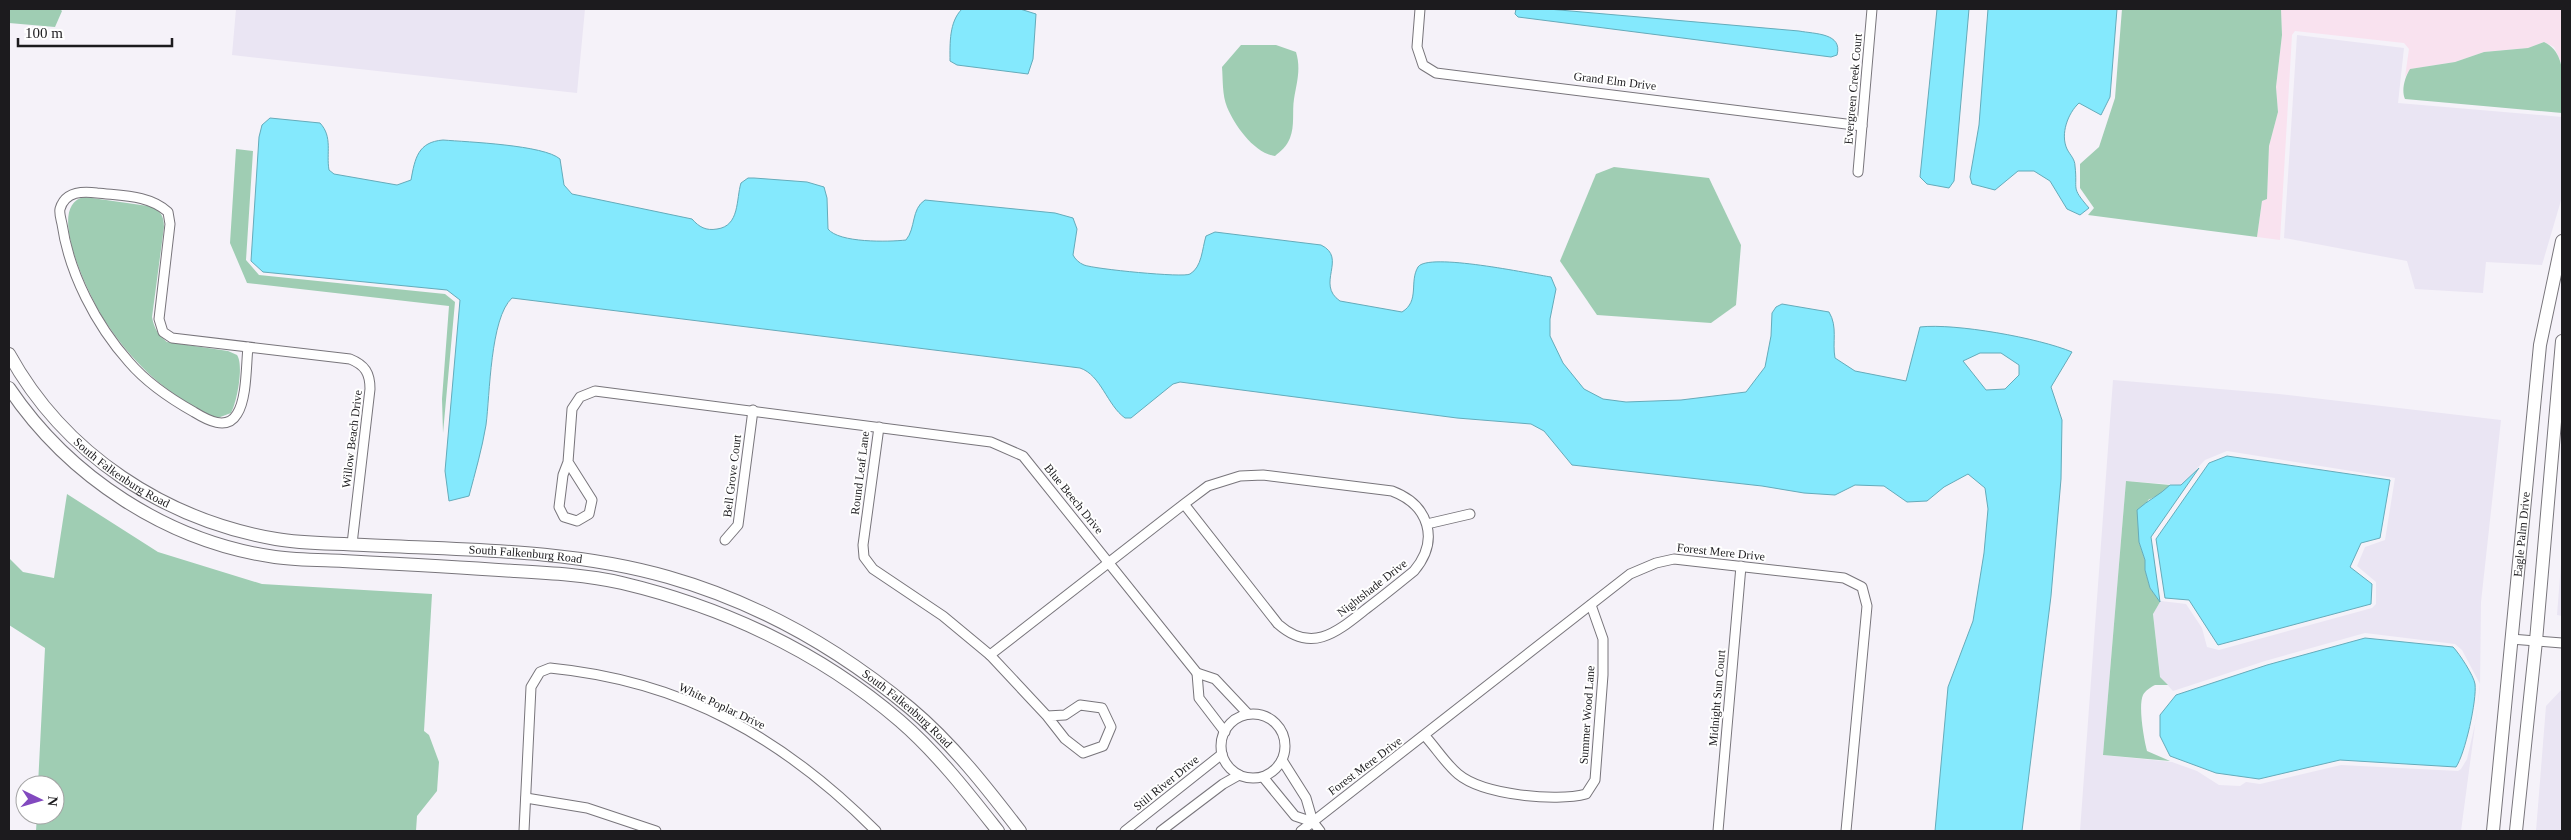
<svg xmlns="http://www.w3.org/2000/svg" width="2571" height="840" viewBox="0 0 2571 840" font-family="Georgia,serif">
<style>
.commercial{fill:#f9e2ef}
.built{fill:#eae5f3;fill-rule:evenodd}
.green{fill:#9fcdb3}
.water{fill:#84e9fd;stroke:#65abba;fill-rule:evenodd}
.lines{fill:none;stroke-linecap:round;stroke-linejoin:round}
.street-casing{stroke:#78757b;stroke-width:11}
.secondary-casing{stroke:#78757b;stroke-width:14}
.street{stroke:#fff;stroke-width:9}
.secondary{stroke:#fff;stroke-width:12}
.labels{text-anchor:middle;stroke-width:4;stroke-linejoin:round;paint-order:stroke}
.street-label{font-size:12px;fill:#1c1b1e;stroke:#fff}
</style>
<rect width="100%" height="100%" fill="#f5f2f9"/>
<path class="commercial" d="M2281,9h281v55l-8,-17 -10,-5 -16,6 -44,4 -29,10 -45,7 -5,8 4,-28 -5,-6 -109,-12 -3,4 -12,205 -23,-3 5,-36 5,-2 2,-53 9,-34 -2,-25 6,-52z"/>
<g class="built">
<path d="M236,9h349l-8,84 -345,-38z"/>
<path d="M2297,35l107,13 -6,55 164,14v80l-20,68 -56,-3 -3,31 -68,-4 -8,-28 -123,-23z"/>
<path d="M2113,380l166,14 222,26 -20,182 -1,86 -19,143h-381zM2227,451l168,27 -10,62 -20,7 -8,19 19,16v22l-4,4 -153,42 -12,-3 -5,-19 -16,-24 -25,-3 -8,12 7,64 13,14 92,-30 100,-28 90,11 7,6 18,34 -4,36 -9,39 -6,10 -3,2 -117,-6 -81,19 -14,-2 -6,4 -21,-1 -22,-14 -25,-9 -69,-7 23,-274 55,4 24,-25z"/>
<path d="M2562,551v65l-5,-1z"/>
<path d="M2562,689v142h-26l10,-125z"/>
</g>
<g class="green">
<path d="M9,9h51l2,2 -7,16 -46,-4z"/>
<path d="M2122,9h159l1,26 -6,52 2,25 -9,34 -2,53 -5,2 -5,36 -169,-22 6,-7 -14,-20v-24l19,-17 16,-49z"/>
<path d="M2544,42c25,12 18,46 18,71l-157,-14c-4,-9 0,-22 5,-30l45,-7 29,-10 44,-4z"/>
<path d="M1241,45h35l20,7c5,17 1,29 -2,47 -2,12 1,27 -4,39 -3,8 -9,13 -15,18 -21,-3 -40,-30 -48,-49 -5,-12 -4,-28 -5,-40z"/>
<path d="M236,149l17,2 -7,109 13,15 186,19 10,8 -12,131 -1,-34 7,-93 -202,-23 -17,-40z"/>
<path d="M1614,167l95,11 32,67 -5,60 -25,18 -114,-8 -37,-54 36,-87z"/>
<path d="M85,197l63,9c11,3 16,8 16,21l-12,90c2,11 6,18 15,25l61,9 9,4c7,10 0,47 -6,58l-16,6c-27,-15 -53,-31 -74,-53 -13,-13 -24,-27 -34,-42 -14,-20 -65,-120 -22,-127z"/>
<path d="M2126,481l44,4 -9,9 -13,6 -9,42 6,18v10l5,18 10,14 -7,12 7,63 8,8h-13c-4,2 -10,6 -12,10 -5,11 1,45 4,56l23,10 -67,-6z"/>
<path d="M67,494l91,58 104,32 170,10 -8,137 5,4 10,27 -2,29 -20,25 -1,15h-380l1,-16h18v-30h-17l7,-137 -36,-23v-67l14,14 31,6z"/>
</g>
<g class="water">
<path d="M962,9h58l16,5 -3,45 -5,15 -71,-9 -7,-4c0,-18 -1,-39 12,-52z"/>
<path d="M1516,9h32l251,22c16,3 44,2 38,24l-6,2 -313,-40 -3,-3z"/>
<path d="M1937,9h32l-15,172 -5,7 -22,-4 -7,-7z"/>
<path d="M1988,9h129l-7,88 -9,18 -22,-12c-11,10 -19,31 -12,46 3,6 8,10 8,17 3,25 -5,20 14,42l-9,7 -13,-6 -17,-28 -16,-10h-16l-23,19 -23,-6 -2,-7 9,-52z"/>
<path d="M270,118l50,5c13,14 6,30 9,47l5,4 63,11 14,-5c4,-22 7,-38 32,-40 25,2 101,5 117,19l4,26 8,9 120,25c7,8 14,12 25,10 23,-3 19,-30 24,-46l7,-5h6l53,4 17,5 3,11 1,31c11,14 60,13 78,11 10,-12 5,-31 19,-40l130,13 18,5 4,11 -4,26c2,4 6,8 11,10 10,4 100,13 106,9 12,-7 12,-25 16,-38l9,-4 106,13c27,13 -6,39 19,56l62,11c18,-11 7,-30 16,-45 10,-15 113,7 133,10l5,12 -6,30v17l13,27 21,26 19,10 23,3 55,-2 65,-8 19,-25 6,-31 1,-23 4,-6 6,-3 47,8c9,15 3,30 6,46l20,13 51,10 14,-54c35,-4 119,11 152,25l-21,35 11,33 -1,59 -10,117 -29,235h-87l13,-144 25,-66 11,-68 4,-44 -3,-21 -17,-14 -24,13 -17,14 -20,1 -23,-16 -29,-1 -20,10 -31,-2 -42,-7 -190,-21 -28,-34 -13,-7 -74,-6 -277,-36 -7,2 -42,34h-6c-18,-13 -24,-43 -45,-50l-568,-70c-22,20 -22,97 -26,127 -4,24 -11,48 -17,71l-20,5 -4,-30 15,-171 -13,-10 -184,-18 -12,-11 8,-124 3,-12zM2001,353l18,12v10l-14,14 -19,1 -23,-29 17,-8z"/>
<path d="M2227,456l163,24 -10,58 -19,5 -11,24 22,17 -1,20 -153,41 -29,-45 -24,-2 -9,-59 53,-76z"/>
<path d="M2199,468l-48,69 9,65 -10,-14 -5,-18v-10l-6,-18 -2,-32c11,-10 23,-15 33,-25h11z"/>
<path d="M2365,638l88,9c6,6 21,29 22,37 2,16 -10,70 -19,83l-116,-7 -81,19 -43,-6 -46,-17 -10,-20v-21l16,-20 91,-30z"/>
</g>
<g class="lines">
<defs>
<g id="street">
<path d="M1420,9l-3,38 6,18 13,8 426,53"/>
<path d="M1858,172l14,-163"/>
<path d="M248,347c-2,18 -1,52 -11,67 -10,17 -30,6 -43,-2 -25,-14 -47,-29 -65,-50 -33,-37 -60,-89 -67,-138 -1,-5 -3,-11 -2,-15 5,-18 23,-18 37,-16 26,3 52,2 71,19l2,12 -11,95 4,13 9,6 178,21c15,6 20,14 20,30l-18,155"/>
<path d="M879,427l-16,118 1,12 9,12 70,47 47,39 57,61 18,23 18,14 20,-7 8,-19 -9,-19 -22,-3 -15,10 -18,1"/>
<path d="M568,462l24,38 -3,14 -12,7 -13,-4 -5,-10 4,-32 5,-13 4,-53 8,-12 15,-6 396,51 32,14 174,217 18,6 33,35"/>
<path d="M1427,524l43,-10"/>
<path d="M725,540l13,-15 15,-115"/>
<path d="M2511,639l51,4"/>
<path d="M990,655l194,-151 24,-18 32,-10 23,-1 129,16c37,14 48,49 22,80 -16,13 -32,26 -48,38 -29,23 -54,45 -88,15l-94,-120"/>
<path d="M1197,673l2,25 26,34"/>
<circle cx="1253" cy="746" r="32"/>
<path d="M1425,736c11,12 21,28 33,38 25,21 98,28 128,20l9,-14 8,-105v-36l-12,-34"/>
<path d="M1282,760l24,38 7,24 7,9"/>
<path d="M1263,777l32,39 18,6"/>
<path d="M526,798l61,10 69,23"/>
<path d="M524,831l7,-144 9,-15 10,-4c134,13 233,70 326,163"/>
<path d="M1125,831l97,-77"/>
<path d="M1161,831l62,-47 16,-9"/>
<path d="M1301,831l329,-257 26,-11 18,-4 170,19 18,9 5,19 -21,225"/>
<path d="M1718,831l23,-265"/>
</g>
<g id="secondary">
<path id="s1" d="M9,354c55,100 156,166 267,185 28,5 59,4 88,6 101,5 207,4 304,32 91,26 170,71 242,131 42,35 77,80 110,123"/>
<path d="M9,388c60,89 159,154 266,169 22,3 46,3 68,4 57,3 114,6 171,10 36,2 73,4 108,12 101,24 198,69 278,138 37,32 68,72 98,110"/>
<path id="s2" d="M2493,831l47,-486 22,-104"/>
<path d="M2516,831l20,-190 26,-300"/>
</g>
</defs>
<use href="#street" class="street-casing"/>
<use href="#secondary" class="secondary-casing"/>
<use href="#street" class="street"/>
<use href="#secondary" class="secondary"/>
</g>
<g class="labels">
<g class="street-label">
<text transform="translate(1615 81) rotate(7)" y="4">Grand Elm Drive</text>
<text transform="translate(1853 89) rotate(-85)" y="4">Evergreen Creek Court</text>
<text transform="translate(352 439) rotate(-83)" y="4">Willow Beach Drive</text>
<text dy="4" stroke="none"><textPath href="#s1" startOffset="166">South Falkenburg Road</textPath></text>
<text transform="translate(860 473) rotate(-83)" y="4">Round Leaf Lane</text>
<text transform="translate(732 476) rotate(-83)" y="4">Bell Grove Court</text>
<text transform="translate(1074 499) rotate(51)" y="4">Blue Beech Drive</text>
<text dy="4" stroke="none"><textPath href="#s2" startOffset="298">Eagle Palm Drive</textPath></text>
<text transform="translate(1721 552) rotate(6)" y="4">Forest Mere Drive</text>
<text dy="4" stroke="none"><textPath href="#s1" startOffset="586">South Falkenburg Road</textPath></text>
<text transform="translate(1372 588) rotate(-38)" y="4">Nightshade Drive</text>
<text transform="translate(1717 698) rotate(-85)" y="4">Midnight Sun Court</text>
<text transform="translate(722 706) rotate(25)" y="4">White Poplar Drive</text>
<text dy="4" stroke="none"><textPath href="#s1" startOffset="1006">South Falkenburg Road</textPath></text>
<text transform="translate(1587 715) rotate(-86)" y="4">Summer Wood Lane</text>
<text transform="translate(1365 766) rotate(-37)" y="4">Forest Mere Drive</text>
<text transform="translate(1166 783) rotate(-39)" y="4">Still River Drive</text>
</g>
</g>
<rect width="2571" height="840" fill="none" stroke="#1c1b1e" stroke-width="20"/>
<g transform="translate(40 800) rotate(95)"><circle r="24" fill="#ffffff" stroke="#a4a4a5"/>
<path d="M0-4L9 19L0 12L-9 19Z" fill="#8249bf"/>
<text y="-8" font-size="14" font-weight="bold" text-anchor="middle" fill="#1c1b1e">N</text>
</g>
<path d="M18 38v8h154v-8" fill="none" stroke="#1c1b1e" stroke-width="2.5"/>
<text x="25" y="38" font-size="15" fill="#1c1b1e" stroke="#ffffff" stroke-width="4" paint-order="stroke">100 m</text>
</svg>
